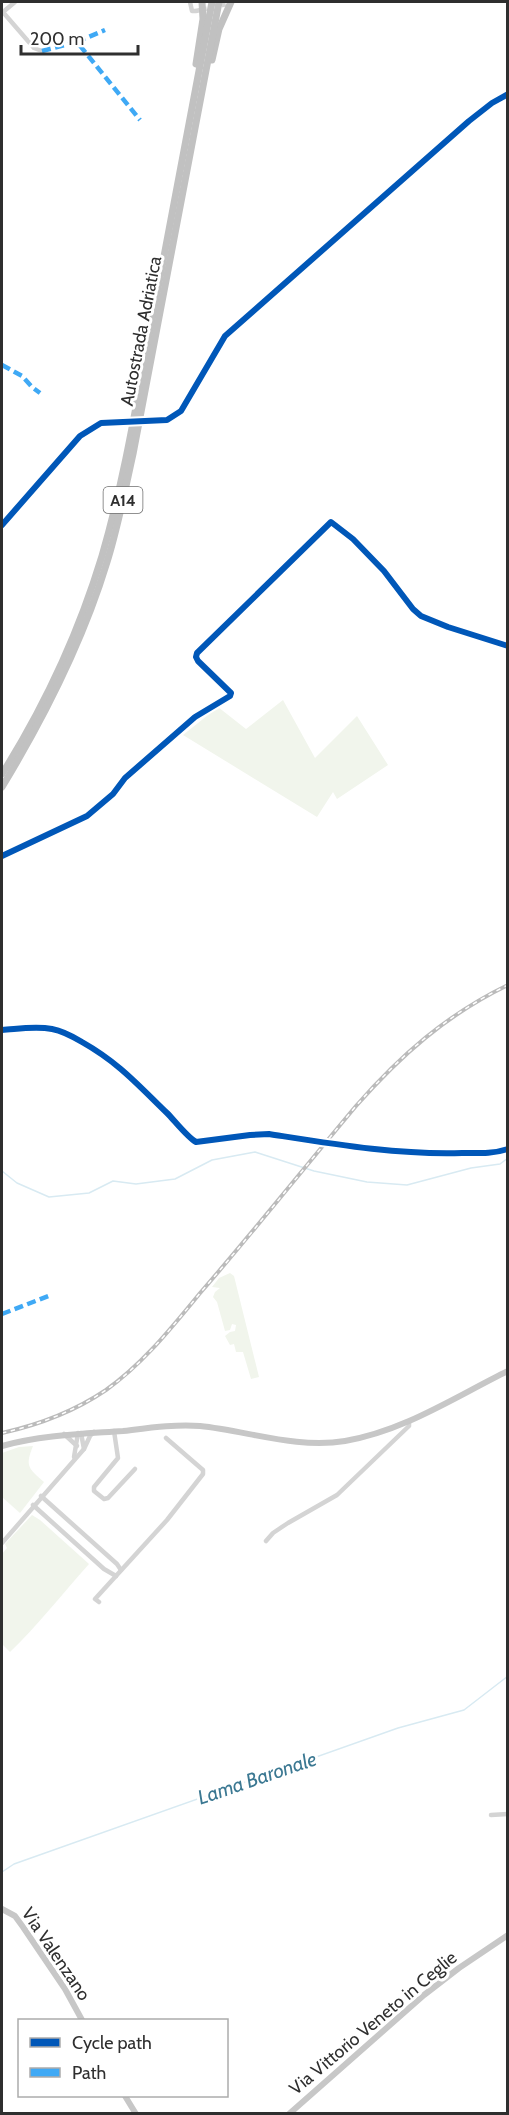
<svg xmlns="http://www.w3.org/2000/svg" width="509" height="2115" viewBox="0 0 509 2115" font-family="Cabin,sans-serif">
<style>
.green{fill:#f1f5ec}
.lines{fill:none;stroke-linecap:round;stroke-linejoin:round}
.stream{stroke:#d8eaf2;stroke-width:1.5}
.minor-tunnel{stroke:#d5d5d5;stroke-width:4.5;stroke-dasharray:4.5 2;stroke-linecap:butt}
.minor{stroke:#d4d4d4;stroke-width:4.5}
.major{stroke:#c7c7c7;stroke-width:6}
.highway{stroke:#c1c1c1;stroke-width:7}
.rail-casing{stroke:#bbb;stroke-width:4}
.rail{stroke:#fff;stroke-width:1.5;stroke-dasharray:4.5;stroke-linecap:butt}
.minor-bridge{stroke:#d4d4d4;stroke-width:4.5}
.quiet{stroke:#3fa9f5;stroke-width:4.5;stroke-dasharray:9 4.5;stroke-linecap:butt}
.cycleway-casing{stroke:#fff;stroke-width:10}
.cycleway{stroke:#0057b8;stroke-width:6}
.labels{text-anchor:middle;stroke-width:6;stroke-linejoin:round;paint-order:stroke}
.shield{fill:#fff;stroke:#6d6d6d;stroke-width:1.5}
.shield-label{font-size:16px;font-weight:bold;fill:#2f2f2f}
.street-label{font-size:18px;fill:#2f2f2f;stroke:#fff}
.water-label{font-size:20px;font-style:italic;fill:#3b7892;stroke:#fff}
</style>
<rect width="100%" height="100%" fill="#fff"/>
<g class="green">
<path d="M283,700l32,58 42,-42 31,49 -51,34 -4,-7 -16,25 -134,-82 35,-28 28,22z"/>
<path d="M230,1273l4,3 25,101 -8,2 -8,-27h-7l-2,-8 -4,1 -5,-9 5,-4 5,-1 1,-6 -4,-1 -2,6 -5,1 -8,-29 -4,-5 2,-5 5,-4 -8,-1 7,-9z"/>
<path d="M33,1446c-8,20 -5,22 11,36l-24,31 -18,-16v-44l17,-6z"/>
<path d="M32,1515l8,5 49,44c-27,30 -50,60 -79,88l-8,-8v-90l5,-6 -2,-4z"/>
</g>
<g class="lines">
<g class="stream">
<path d="M2,1171l15,12 32,14 40,-4 24,-12 23,3 39,-5 37,-19 43,-8 59,19 53,11 40,3 64,-17 29,-4 8,-6"/>
<path d="M2,1872l12,-8 384,-136 66,-18 44,-34"/>
</g>
<path class="minor-tunnel" d="M196,11l35,-8"/>
<g class="minor">
<path d="M190,2l2,9h4"/>
<path d="M2,11l32,37 8,3"/>
<path d="M3,12l12,-10"/>
<path d="M156,421l11,-1 14,-9 31,-55 13,-20 10,-9 234,-206 23,-18 16,-9"/>
<path d="M2,525l78,-89 14,-10 22,-5"/>
<path d="M2,856l85,-40 26,-22 12,-16 70,-61 35,-21 1,-3 -33,-32 -2,-4 1,-4 134,-131 22,17 31,32 29,38 8,7 27,11 60,19"/>
<path d="M2,1030c16,-1 33,-4 50,-1 11,2 20,7 30,13 37,21 55,42 85,71 7,7 21,25 29,29l54,-7 19,-1c64,10 128,21 193,19 15,0 31,1 46,-4"/>
<path d="M114,1431l4,27 -24,29v4l10,8 4,-1 27,-29"/>
<path d="M81,1433l3,16"/>
<path d="M64,1434l13,12"/>
<path d="M74,1457l4,-24"/>
<path d="M41,1496l76,68 4,6"/>
<path d="M33,1505l71,64 12,7"/>
<path d="M266,1541l7,-8 15,-10 49,-28 72,-69v-4"/>
<path d="M2,1543l82,-94 6,-13 4,-4"/>
<path d="M99,1602l-4,-3 72,-79 36,-46v-4l-37,-32"/>
<path d="M491,1815l17,-1"/>
</g>
<g class="major">
<path d="M2,1446c40,-11 80,-12 121,-15 25,-3 52,-7 77,-5 48,5 97,23 145,15 59,-10 110,-44 163,-70"/>
<path d="M2,1909l13,7 8,11 42,62 17,31"/>
<path d="M125,2096l11,18"/>
<path d="M289,2114l135,-119 35,-27 49,-33"/>
</g>
<g class="highway">
<path d="M212,60l7,-31 12,-27"/>
<path d="M196,64l7,-45 -1,-17"/>
<path d="M2,774c42,-67 77,-142 100,-218 24,-82 37,-168 53,-252 19,-101 38,-202 57,-302"/>
<path d="M2,787c43,-71 81,-146 105,-225 11,-35 18,-72 26,-108l86,-452"/>
</g>
<defs>
<path id="rail" d="M2,1433c36,-8 73,-22 104,-43 38,-27 66,-63 95,-98 53,-61 103,-124 155,-186 45,-51 90,-91 152,-121"/>
</defs>
<use href="#rail" class="rail-casing"/>
<use href="#rail" class="rail"/>
<path class="minor-bridge" d="M116,421h40"/>
<g class="quiet">
<path d="M77,42l28,-12"/>
<path d="M42,51l35,-9 63,78"/>
<path d="M2,365l20,11 10,11 8,6"/>
<path d="M2,1314l49,-19"/>
</g>
<defs>
<g id="cycleway">
<path d="M2,525l78,-89 21,-13 66,-3 14,-9 44,-75 244,-215 23,-18 16,-9"/>
<path d="M2,856l85,-40 26,-22 12,-16 70,-61 35,-21 1,-3 -33,-32 -2,-4 1,-4 134,-131 22,17 31,32 29,38 8,7 27,11 60,19"/>
<path d="M2,1030c16,-1 33,-4 50,-1 11,2 20,7 30,13 37,21 55,42 85,71 7,7 21,25 29,29l54,-7 19,-1c64,10 128,21 193,19 15,0 31,1 46,-4"/>
</g>
</defs>
<use href="#cycleway" class="cycleway-casing"/>
<use href="#cycleway" class="cycleway"/>
</g>
<g class="labels">
<rect class="shield" x="103.5" y="487" width="39" height="26" rx="4.5"/>
<g class="shield-label">
<text x="123" y="506">A14</text>
</g>
<g class="street-label">
<text transform="translate(141 331) rotate(-79)" y="6">Autostrada Adriatica</text>
<text transform="translate(56 1954) rotate(56)" y="6">Via Valenzano</text>
<text transform="translate(373 2023) rotate(-40)" y="6">Via Vittorio Veneto in Ceglie</text>
</g>
<g class="water-label">
<text transform="translate(257 1778) rotate(-19)" y="7">Lama Baronale</text>
</g>
</g>
<rect width="509" height="2115" fill="none" stroke="#2f2f2f" stroke-width="6"/>
<rect x="18" y="2019" width="210" height="78" fill="#ffffff" stroke="#acacac" stroke-width="1.5"/>
<rect x="30" y="2038" width="30" height="9" fill="#0057b8" stroke="#acacac" stroke-width="1.5"/>
<text x="72" y="2049" font-size="18" fill="#2f2f2f">Cycle path</text>
<rect x="30" y="2068" width="30" height="9" fill="#3fa9f5" stroke="#acacac" stroke-width="1.5"/>
<text x="72" y="2079" font-size="18" fill="#2f2f2f">Path</text>
<path d="M21 45v9h117v-9" fill="none" stroke="#2f2f2f" stroke-width="3"/>
<text x="30" y="45" font-size="18" fill="#2f2f2f" stroke="#ffffff" stroke-width="4.5" paint-order="stroke">200 m</text>
</svg>
